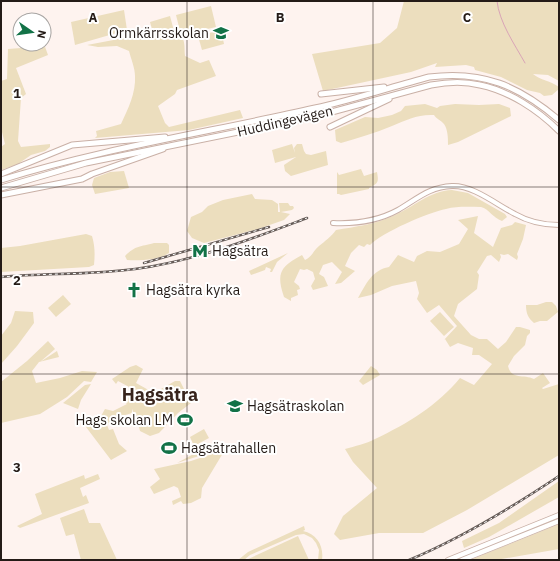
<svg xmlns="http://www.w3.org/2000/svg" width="560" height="561" viewBox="0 0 560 561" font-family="'IBM Plex Sans',sans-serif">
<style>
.green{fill:#ecdebe}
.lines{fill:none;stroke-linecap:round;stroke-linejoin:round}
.stream{stroke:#d9a4b7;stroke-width:1}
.tertiary-casing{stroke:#c9b0a6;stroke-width:6}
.secondary-casing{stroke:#c9b0a6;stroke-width:6}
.primary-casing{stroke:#c9b0a6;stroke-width:7}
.tertiary{stroke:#fff;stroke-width:4}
.secondary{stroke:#fff;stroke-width:4.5}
.primary{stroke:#fff;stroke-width:5}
.rail-casing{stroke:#665c58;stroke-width:2.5}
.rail{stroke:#fff;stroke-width:1;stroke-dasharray:3;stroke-linecap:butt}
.grid{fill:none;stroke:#241b17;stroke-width:1;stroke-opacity:0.55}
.labels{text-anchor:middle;stroke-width:4;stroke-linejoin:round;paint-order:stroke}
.poi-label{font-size:14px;fill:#241b17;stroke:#fff;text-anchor:start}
.street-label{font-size:14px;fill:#241b17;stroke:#fff}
.district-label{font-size:18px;font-weight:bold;fill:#37241c;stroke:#fff}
.grid-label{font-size:13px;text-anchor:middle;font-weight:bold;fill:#241b17;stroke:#fff;stroke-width:4;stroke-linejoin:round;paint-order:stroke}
</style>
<rect width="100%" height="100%" fill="#fef3ef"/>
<g class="green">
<path d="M404,1h155v80l-11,-6 -15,-1c7,6 18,7 26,13v2l-7,6 -8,1 -4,-3 -13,-3 -26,-13 -26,-7 -1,-3 -8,-2 -31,2 2,-4 -26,9 -88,19 -11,-37 68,-11 17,-15z"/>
<path d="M211,6l5,21 -35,8 -5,-20z"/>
<path d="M124,10l3,20 -52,15 -4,-23z"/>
<path d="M170,16l4,15 -19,5 24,-2c7,5 5,14 6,22l15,7 9,-3 7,16 -39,14 -2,4 -17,12 7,17 4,4 71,-17 3,8 -54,12 -94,8 2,-2 -1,-5 25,-7c7,-15 15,-31 14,-48 0,-8 -4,-17 -6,-25l-12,-5 -19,1 -11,-2 37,-7 30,-2 -4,-14z"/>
<path d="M221,30l3,14 -22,6 -4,-14z"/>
<path d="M32,44h12l4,11 -32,13 10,26 -5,4 -3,43 3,6 29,-3v3l-5,4 -14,4 -13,9 -17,6v-23l4,-3 -4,-16v-47l6,-2 1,-30 13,-1z"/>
<path d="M425,104l12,4 3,-2 15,-2 24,1 20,-1 11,4 1,8 -53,26 -10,3c0,-7 0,-15 -4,-21 -3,-4 -8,-5 -10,-9 -16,-1 -28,5 -42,11 -17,7 -34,12 -51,17l-5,-2 -1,-11 30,-13 13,1 14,-3 9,-4 4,-5z"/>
<path d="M292,144l3,9 -1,-5 3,-4h5l2,7 2,3 5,1 15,-4 2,14 -37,11 -6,-5 -1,-6 12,-8 -21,6 -3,-13z"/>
<path d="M361,169l3,7 13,-4c2,11 1,11 -8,16v1l-28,6 -2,-1h-2v-22l2,3z"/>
<path d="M124,171l5,17 -34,6 -3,-9 2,-7 16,-6z"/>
<path d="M452,190l16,3 37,21 2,3 -5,4c-9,-3 -13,-12 -21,-14 -12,0 -24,-1 -35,2 -17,3 -65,24 -76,36l-3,-1 -3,3 -5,-2 -8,8 -6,13 10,5 -14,12 -6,1 7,-12 -10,-10 -9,3 -4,9 5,3 4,9 -15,4 -2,-4 4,-7 -2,-7 -6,-3 -3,1 -4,-1 -6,13 5,4 1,3 -3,1 1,5 -7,3v3l-7,-4c-8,-24 -4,-30 18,-42l3,5c7,-3 8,-9 14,-14 6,-5 12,-9 17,-16 19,-3 39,-6 57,-14 21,-9 36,-25 59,-26z"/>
<path d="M252,194l3,5 17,1 6,4v8h2l-1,-9h9l2,3h3l1,2 -2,2 -11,2 9,2 -6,6 -26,9 -54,14 -12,-5 -5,-7 4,-14 11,-5 6,-6 15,-6z"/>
<path d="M478,216l-4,17 19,14 8,-19 11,-3 3,-3 11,3 -3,14 -6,15 1,3 -1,3 -9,-6 -4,1 -4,-1 1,3 -2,5 -8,-7 -4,1 -10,16 2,3 -2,14 -19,15 -4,12 17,19 8,4h8l11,10 8,-7 10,-15h4l10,3v3l-3,3 -2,9 -11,11 -6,10c3,14 16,8 26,13l9,-6 7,10 -8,5 1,1 16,-5v71l-92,55 -44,23h-44l-39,7 -6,-6 9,-18 34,-28 -24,-26 -8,-13c10,-3 21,-5 30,-10 32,-15 63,-34 85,-61l14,7 18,-21 -13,-9h-7l1,-7 -15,-5 -8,4 -5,-8 -2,2 14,-15 -18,-21 -12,8 -10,-14 2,-6 -3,-12 -24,5 -21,9 -13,3c8,-14 14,-28 31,-31l9,-12 16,7 3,-6 10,-5 13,1 19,-8 9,-15 -10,-9z"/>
<path d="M86,234l6,2c3,10 3,19 2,29l-5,2 -88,5v-24l19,-2z"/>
<path d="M154,243h13l2,2v8c-10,7 -30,8 -42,7l-2,-4c11,-11 15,-9 29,-13z"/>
<path d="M288,253l-11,9 -5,10h-2l1,-3 -5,-2 -1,3 -14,5 -2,-4z"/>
<path d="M63,295l8,9 -15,13 -8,-9z"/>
<path d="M546,302h6l4,4 2,6 -11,9h-7l-6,2c-6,-5 -8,-10 -8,-18h11z"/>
<path d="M15,311l18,1 1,11 -17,23 -16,18v-28l10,-13z"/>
<path d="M440,312l14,15 -10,9 -14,-15z"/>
<path d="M48,341l7,8 -15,13 17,-11 2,6 -20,5 -7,9 4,12 24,-5 22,-7 15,1 -6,10 -7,-1 -17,16 -27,17 -39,9v-41l26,-21z"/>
<path d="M136,365l7,4 -7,14 18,10 21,-12h5l11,22 -13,10 -19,20 -9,3 -10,-5 -3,-11 -5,-11v4l-20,6 -5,6 2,5 4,-1 6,15 8,7 -16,9 -25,-33 -2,-6 1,-6 6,4 10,-3 4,-7 8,2 14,-7 -3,-3 7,-13 -13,-7 -2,3 -4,-5 18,-12z"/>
<path d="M371,366l6,4 3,5 -17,10 -4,-4z"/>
<path d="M91,384l-10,16 -3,9 -15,-6 22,-18z"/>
<path d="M204,429l5,9 -15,8 -4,-9z"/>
<path d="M214,443l6,4 1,2 -44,14z"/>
<path d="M215,453h8l-21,35 -1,10 -10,5 -8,1 -2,-3 -8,4 -1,-4 9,-4 -3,-9 -4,-2 -20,8 -4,-7 10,-8 -6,-10 37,-8z"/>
<path d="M98,474l2,5 -20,9 3,9 3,-2 3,8 -69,25 -3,-2 25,-12 -7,-20 49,-19 1,4z"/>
<path d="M559,481v16l-70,40 -25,11 -2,-7 37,-18z"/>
<path d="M84,509l5,14h11l17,37h-36l-7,-26 -8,2 -6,-18z"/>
<path d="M559,524v25l-63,11h-26z"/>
<path d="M304,526l1,4 -2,1c14,3 21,15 19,29h-4l1,-10 -3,-7 -4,-5 -8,-4 -8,1 -46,20 -6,5h-6l10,-8z"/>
<path d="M298,536l11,24h-63z"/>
</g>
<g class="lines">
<path class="stream" d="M497,1c2,21 18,44 28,62"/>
<defs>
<path id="tertiary" d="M333,223c22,1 45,-2 65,-13 19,-11 31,-23 54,-24 21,-1 45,19 63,28 14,8 28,11 44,11"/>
<g id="secondary">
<path d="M448,560l111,-45"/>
<path d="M462,560l97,-39"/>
</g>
<g id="primary">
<path d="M321,94l63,-7"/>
<path d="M330,127l59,-28"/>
<path d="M1,174l71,-29 93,-8"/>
<path d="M1,180c103,-32 209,-48 314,-72 38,-8 76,-21 114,-31 54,-7 90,9 130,43"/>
<path d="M1,188l85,-25 231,-47 114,-31c16,-3 33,-4 49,0 29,6 58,25 79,46"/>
<path d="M1,195l81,-16 10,-5 71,-25"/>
</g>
</defs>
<use href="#tertiary" class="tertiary-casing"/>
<use href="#secondary" class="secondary-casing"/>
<use href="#primary" class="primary-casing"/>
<use href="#tertiary" class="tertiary"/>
<use href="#secondary" class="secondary"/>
<use href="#primary" class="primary"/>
<defs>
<g id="rail">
<path d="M144,263l125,-36"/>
<path d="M1,277c44,-4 90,-2 134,-8 60,-8 116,-30 172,-51"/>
<path d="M409,560c53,-22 102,-52 150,-84"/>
</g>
</defs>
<use href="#rail" class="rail-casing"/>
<use href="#rail" class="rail"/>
</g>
<path class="grid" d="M187,1v559M373,1v559M1,187h558M1,374h558"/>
<defs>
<symbol id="school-bare" viewBox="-9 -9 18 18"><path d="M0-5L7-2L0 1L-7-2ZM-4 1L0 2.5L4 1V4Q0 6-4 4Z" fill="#127247" stroke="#fff" stroke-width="2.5" paint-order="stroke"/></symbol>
<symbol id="metro-bare" viewBox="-9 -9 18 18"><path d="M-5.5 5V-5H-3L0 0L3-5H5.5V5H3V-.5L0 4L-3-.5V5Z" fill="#127247" stroke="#fff" stroke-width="2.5" paint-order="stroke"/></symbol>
<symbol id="church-bare" viewBox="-9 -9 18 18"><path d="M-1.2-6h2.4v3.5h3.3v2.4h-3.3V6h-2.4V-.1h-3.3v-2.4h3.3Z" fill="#127247" stroke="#fff" stroke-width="2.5" paint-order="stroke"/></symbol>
<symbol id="stadium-bare" viewBox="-9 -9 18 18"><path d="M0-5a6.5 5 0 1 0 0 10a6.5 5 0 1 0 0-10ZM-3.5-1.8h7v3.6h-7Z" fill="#127247" stroke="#fff" stroke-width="2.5" paint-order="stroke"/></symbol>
</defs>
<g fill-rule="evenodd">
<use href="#school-bare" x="210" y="22" width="22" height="22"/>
<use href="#metro-bare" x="189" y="240" width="22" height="22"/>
<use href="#church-bare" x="123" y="279" width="22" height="22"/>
<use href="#school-bare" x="224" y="395" width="22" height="22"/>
<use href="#stadium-bare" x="174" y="409" width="22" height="22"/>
<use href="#stadium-bare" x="158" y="437" width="22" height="22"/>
</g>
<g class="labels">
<g class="poi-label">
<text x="209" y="38" text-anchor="end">Ormkärrsskolan</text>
<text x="212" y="256">Hagsätra</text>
<text x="146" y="295">Hagsätra kyrka</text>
<text x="247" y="411">Hagsätraskolan</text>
<text x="173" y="425" text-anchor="end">Hags skolan LM</text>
<text x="181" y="453">Hagsätrahallen</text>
</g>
<g class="street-label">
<text transform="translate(285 121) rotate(-13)" y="5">Huddingevägen</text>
</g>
<g class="district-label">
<text x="160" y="401">Hagsätra</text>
</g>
</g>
<g class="grid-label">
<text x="93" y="22">A</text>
<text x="280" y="22">B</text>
<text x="467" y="22">C</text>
<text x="17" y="98">1</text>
<text x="17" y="285">2</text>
<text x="17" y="472">3</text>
</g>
<rect width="560" height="561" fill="none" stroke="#241b17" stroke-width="4"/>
<g transform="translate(32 32) rotate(103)"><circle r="19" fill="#ffffff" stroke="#a7a4a2"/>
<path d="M0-3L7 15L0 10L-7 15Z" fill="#127247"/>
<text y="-6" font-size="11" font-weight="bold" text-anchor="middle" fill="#241b17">N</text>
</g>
</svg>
